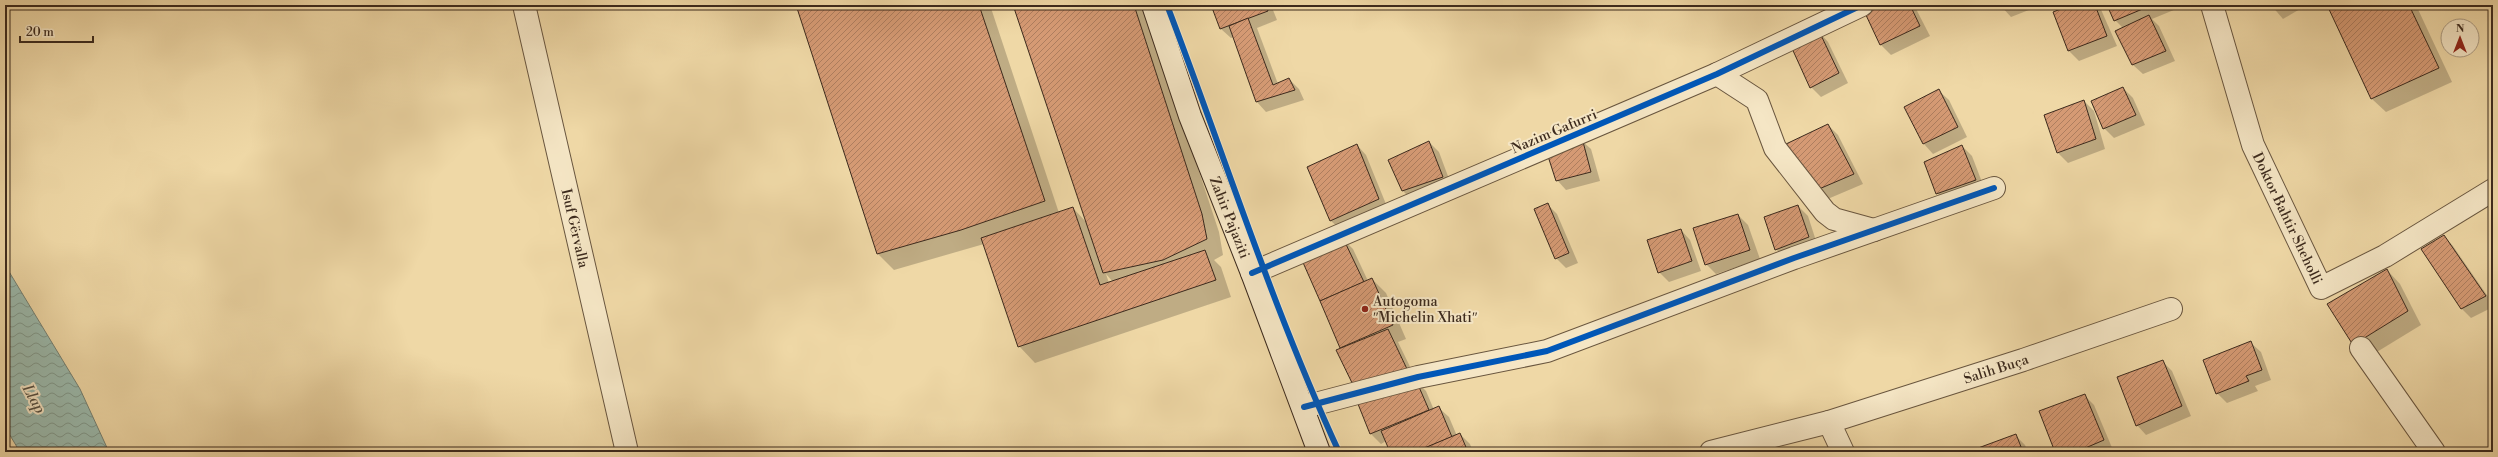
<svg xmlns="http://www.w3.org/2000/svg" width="2498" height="457" viewBox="0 0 2498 457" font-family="'Libre Bodoni',serif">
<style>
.water{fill:url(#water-waves);stroke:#748073}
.shadow{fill:#0003;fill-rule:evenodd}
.building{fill:url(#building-hatch);stroke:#3c2a1d}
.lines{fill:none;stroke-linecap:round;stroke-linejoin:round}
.street-casing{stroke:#69563f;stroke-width:24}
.secondary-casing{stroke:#3c2a1d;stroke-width:24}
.street{stroke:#f5e6c5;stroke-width:22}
.secondary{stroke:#f5e6c5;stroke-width:22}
.cycleway-casing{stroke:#f5e6c5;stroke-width:8}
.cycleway{stroke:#0057b8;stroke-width:6}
.poi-dot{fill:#8f2418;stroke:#f5e6c5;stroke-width:1.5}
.labels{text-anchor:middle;stroke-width:4;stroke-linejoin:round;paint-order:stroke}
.street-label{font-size:14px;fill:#3c2a1d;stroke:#f5e6c5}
.poi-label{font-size:14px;fill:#3c2a1d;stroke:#f5e6c5;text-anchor:start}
.water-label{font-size:15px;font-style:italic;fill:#544e41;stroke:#f5e6c5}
</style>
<defs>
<pattern id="water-waves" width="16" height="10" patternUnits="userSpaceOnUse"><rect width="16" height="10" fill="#9ab9ac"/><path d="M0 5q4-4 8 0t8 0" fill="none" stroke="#7f978b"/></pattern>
<pattern id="building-hatch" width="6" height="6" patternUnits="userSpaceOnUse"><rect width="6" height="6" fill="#d59a74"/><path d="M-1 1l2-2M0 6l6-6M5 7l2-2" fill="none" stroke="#ae7e5f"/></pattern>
</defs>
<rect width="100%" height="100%" fill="#efd8a6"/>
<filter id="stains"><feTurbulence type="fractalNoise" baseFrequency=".005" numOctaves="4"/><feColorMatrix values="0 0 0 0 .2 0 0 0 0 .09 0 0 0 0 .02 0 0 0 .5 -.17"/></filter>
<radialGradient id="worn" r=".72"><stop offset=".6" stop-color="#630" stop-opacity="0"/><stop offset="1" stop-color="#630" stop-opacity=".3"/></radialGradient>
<path class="water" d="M5,265l75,124 29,63h-89l-15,-25z"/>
<g class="shadow">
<path d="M797,5h193l69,208 14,-5 14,15 -73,-218h130l75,227 4,23 -9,5 7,7 10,30 -196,66 -16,-17 -35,-102 -90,26 -16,-16zM1106,274l7,8 -4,1z"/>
<path d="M1212,5h59l6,15 -20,8 21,56 11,-5 10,10 5,11 -38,12 -9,-10 -23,-65 -3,1 -10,-9z"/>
<path d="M1884,5h30l16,31 -39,19 -10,-10 -15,-31z"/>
<path d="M2000,5h42l-31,12z"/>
<path d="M2074,5h25l18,41 -38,15 -10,-10 -15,-38z"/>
<path d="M2108,5h78l-34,14 7,7 16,35 -32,13 -10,-9 -16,-34 6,-3 -8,-8z"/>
<path d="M2271,5h36l-24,14z"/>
<path d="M2328,5h88l36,77 -66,30 -14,-13z"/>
<path d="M1819,32l9,10 20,41 -27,14 -10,-10z"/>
<path d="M2123,88l10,10 12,27 -31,13 -10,-10z"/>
<path d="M1939,91l10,9 18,37 -34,17 -9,-10 -18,-37z"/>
<path d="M2084,101l10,10 11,38 -37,14 -10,-10 -13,-37z"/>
<path d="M1828,125l10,10 25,49 -40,17 -36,-57z"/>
<path d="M1581,140l10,9 9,32 -34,9 -9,-10z"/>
<path d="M1429,142l10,10 13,35 -39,14 -10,-10 -14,-30z"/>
<path d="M1357,145l9,10 22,54 -47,21 -10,-9 -23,-54z"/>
<path d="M1962,146l10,10 13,34 -38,13 -10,-10z"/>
<path d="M1547,204l10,10 21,49 -12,5 -10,-10z"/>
<path d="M1798,206l10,10 10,31 -32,12 -10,-10z"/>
<path d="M1738,215l10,10 12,34 -44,15 -10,-10z"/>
<path d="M1681,230l9,10 11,31 -32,11 -10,-10z"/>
<path d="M2444,236l9,10 40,58v3l-22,11 -10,-10z"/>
<path d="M1343,239l10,10 15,32 4,-2 14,14 20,46 -8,3 18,37 -1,1 11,11 8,19 5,-2 10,9 8,19 3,-2 10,10 3,8h-82l-5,-11 -5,3 -10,-10 -12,-29 -18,-57z"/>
<path d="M2387,270l13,14 21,41 -54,33 -13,-13z"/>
<path d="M2251,343l10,9 10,28 -16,6 3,5 -31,12 -10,-10z"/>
<path d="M2162,361l10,10 19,45 -45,19 -9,-10z"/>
<path d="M2084,395l10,10 19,45 -5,2h-52z"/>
<path d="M2016,436l9,9 3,7h-56z"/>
</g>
<g class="building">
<path d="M796,5h183l66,196 -84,29 -84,24z"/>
<path d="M1013,5h121l68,209 5,25 -44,21 -60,13z"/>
<path d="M1211,5h55l2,6 -48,18z"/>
<path d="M1882,5h28l10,21 -40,19 -15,-32z"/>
<path d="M2071,5h24l12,31 -39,15 -15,-39z"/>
<path d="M2107,5h45l-38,16z"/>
<path d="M2327,5h82l30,63 -68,31z"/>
<path d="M2149,15l17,36 -34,14 -17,-34z"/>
<path d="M1248,18l25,67 16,-7 6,12 -39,12 -27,-76z"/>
<path d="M1819,31l20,42 -29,15 -20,-44z"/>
<path d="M2123,87l13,28 -33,14 -12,-28z"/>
<path d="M1939,89l19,38 -35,17 -19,-37z"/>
<path d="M2084,100l12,39 -39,14 -13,-38z"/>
<path d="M1828,124l26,50 -42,18 -26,-48z"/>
<path d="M1582,138l9,34 -35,9 -10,-31z"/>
<path d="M1429,141l14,36 -41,14 -14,-31z"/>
<path d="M1357,144l22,55 -49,22 -23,-54z"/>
<path d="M1962,145l14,35 -40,14 -12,-32z"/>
<path d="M1548,203l21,50 -14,6 -21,-50z"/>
<path d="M1798,205l11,32 -34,13 -11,-33z"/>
<path d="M1073,207l27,78 105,-35 11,30 -198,67 -37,-109z"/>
<path d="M1738,214l12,36 -45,15 -12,-37z"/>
<path d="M1681,229l11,32 -34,12 -11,-33z"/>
<path d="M2444,235l42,61 -25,13 -40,-60z"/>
<path d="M1343,238l21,44 -44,19 -19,-43z"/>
<path d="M2387,269l21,42 -55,34 -26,-41z"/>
<path d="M1372,278l21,47 -53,23 -20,-47z"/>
<path d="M1388,329l19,40 -51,22 -20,-41z"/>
<path d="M2251,341l11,29 -16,6 3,5 -33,13 -13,-34z"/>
<path d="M2163,360l19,46 -46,20 -19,-49z"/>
<path d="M1416,380l13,30 -59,24 -12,-30z"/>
<path d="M2085,394l19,46 -28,12h-21l-16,-41z"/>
<path d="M1439,406l13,31 -37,15h-25l-9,-21z"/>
<path d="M1460,433l8,19h-53z"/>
<path d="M2016,434l7,18h-52l-1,-1z"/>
</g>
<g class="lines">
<defs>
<g id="street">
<path id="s1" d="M524,5l103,447"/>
<path id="s2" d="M2212,5l41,140 68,143 64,-32 108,-66"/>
<path d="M1717,74l40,26 18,48 50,64 9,7 40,11"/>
<path d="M1252,273l465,-199 145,-69"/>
<path d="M2361,348l73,104"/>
<path d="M1304,407l114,-30 129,-26 247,-93 200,-70"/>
<path d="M1829,422l14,30"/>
<path id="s3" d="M1711,452l118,-30 194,-62 148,-51"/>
</g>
<g id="secondary">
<path id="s4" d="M1153,5l37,111 62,157 67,179"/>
</g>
</defs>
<use href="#street" class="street-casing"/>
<use href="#secondary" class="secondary-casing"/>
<use href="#street" class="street"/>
<use href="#secondary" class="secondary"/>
<defs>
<g id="cycleway">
<path d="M1167,5c57,149 105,302 172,447"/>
<path d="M1252,273l465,-199 145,-69"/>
<path d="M1304,407l114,-30 129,-26 247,-93 200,-70"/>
</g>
</defs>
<use href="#cycleway" class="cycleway-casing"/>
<use href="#cycleway" class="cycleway"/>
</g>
<circle class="poi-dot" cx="1365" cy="309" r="4"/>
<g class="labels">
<g class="street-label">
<text transform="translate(1554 131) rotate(-23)" y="5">Nazim Gafurri</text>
<text dy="5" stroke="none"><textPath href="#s4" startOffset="226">Zahir Pajaziti</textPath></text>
<text dy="5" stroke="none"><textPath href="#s2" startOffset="227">Doktor Bahtir Sheholli</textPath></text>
<text dy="5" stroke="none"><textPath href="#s1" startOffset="229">Isuf Gërvalla</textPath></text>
<text dy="5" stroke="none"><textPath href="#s3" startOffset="297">Salih Buça</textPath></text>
</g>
<g class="poi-label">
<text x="1373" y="306">Autogoma<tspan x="1373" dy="16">ʺMichelin Xhatiʺ</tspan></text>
</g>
<g class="water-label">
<text transform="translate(34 399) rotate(61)" y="5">Llap</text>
</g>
</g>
<rect width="2498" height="457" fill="none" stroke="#efd8a6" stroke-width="20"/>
<rect x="6" y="6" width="2486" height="445" fill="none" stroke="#3c2a1d" stroke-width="2"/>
<rect x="10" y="10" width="2478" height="437" fill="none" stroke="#3c2a1d"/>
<g transform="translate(2460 38)"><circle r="19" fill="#f5e6c5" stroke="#ab9b82"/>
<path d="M0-3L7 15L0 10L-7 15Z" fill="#8f2418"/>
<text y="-6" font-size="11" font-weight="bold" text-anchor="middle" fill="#3c2a1d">N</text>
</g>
<path d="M20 36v6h73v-6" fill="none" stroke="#3c2a1d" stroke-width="2"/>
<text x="26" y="36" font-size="12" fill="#3c2a1d" stroke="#f5e6c5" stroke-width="3" paint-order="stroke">20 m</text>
<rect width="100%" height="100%" filter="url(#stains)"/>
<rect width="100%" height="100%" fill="url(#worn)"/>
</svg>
